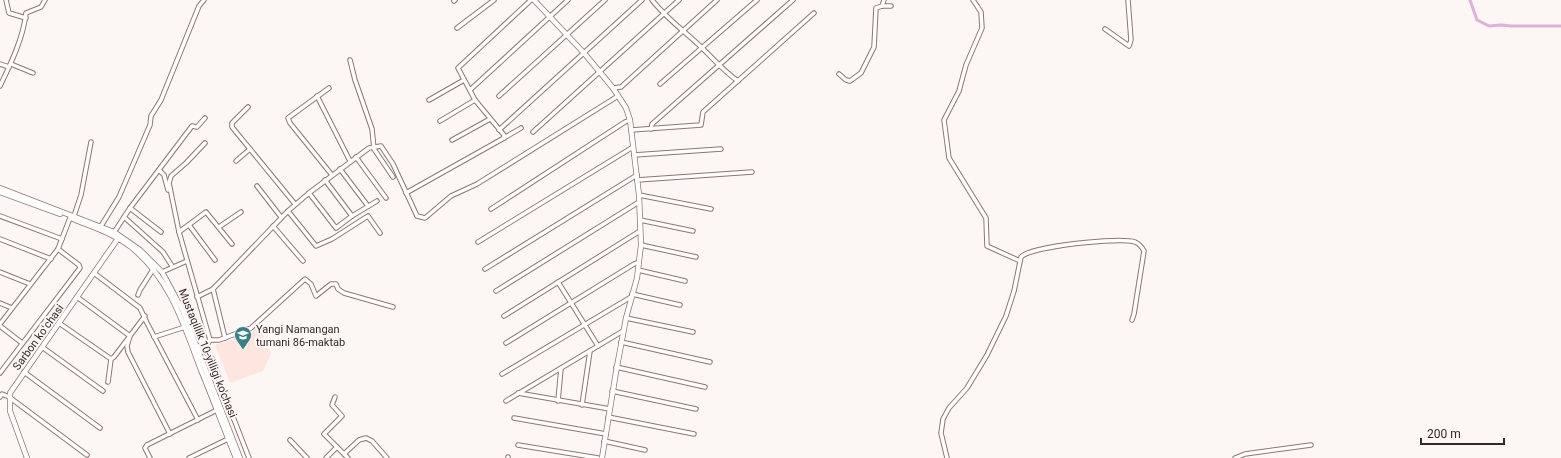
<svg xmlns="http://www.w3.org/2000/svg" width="1561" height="458" viewBox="0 0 1561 458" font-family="Roboto,sans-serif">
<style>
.built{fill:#fee6e0}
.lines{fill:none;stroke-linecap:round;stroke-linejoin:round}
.canal{stroke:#ddb1d8;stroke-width:3}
.street-casing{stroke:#91766f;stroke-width:5.5}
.secondary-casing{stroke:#91766f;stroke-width:6}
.street{stroke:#fff;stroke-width:3.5}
.secondary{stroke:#fff;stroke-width:4.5}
.labels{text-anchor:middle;stroke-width:4;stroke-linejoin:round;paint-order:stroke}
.poi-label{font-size:11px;fill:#342926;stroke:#fcf6f4;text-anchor:start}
.street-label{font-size:11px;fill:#342926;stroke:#fcf6f4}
</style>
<rect width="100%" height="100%" fill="#fcf6f4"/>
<path class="built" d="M258,326l3,3 10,25 -8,17 -33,12 -15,-38 36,-12z"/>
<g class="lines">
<path class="canal" d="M1470,0l7,20 12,6 12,-1 10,1h50"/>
<defs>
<g id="street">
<path d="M6,0l3,13 17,5"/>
<path d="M652,0c14,18 31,30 47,45 13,12 24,26 39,36"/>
<path d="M973,0l8,12 1,16 -16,37 -7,26 -15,29 5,38 37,60 1,28 33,15"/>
<path d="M454,1l1,-1"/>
<path d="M882,6h9"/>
<path d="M457,28l37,-28"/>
<path d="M1105,29l24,17 2,-6 -3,-40"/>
<path d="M350,60l5,20 17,49 2,20 19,28"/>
<path d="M0,64l9,3"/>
<path d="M11,64l22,9"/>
<path d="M839,74l7,6 4,1 11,-8 13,-26 2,-39 6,-2 2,-6"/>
<path d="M660,84l97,-84"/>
<path d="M0,86c11,-23 23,-47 26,-73l15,-6 4,-7"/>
<path d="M329,88l-41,30 2,5 42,52"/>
<path d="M613,88l8,-1 96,-87"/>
<path d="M470,90l98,-90"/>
<path d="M317,96l33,65"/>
<path d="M499,96l106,-96"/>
<path d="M429,100l35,-20"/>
<path d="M248,107l-16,16v4l63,77"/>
<path d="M440,121l35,-21"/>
<path d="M651,129l1,-5 141,-124"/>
<path d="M499,130l143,-130"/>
<path d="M631,130l70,-5 2,-13 111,-99"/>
<path d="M533,132l146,-132"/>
<path d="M504,138l17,-10"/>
<path d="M452,140l38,-21"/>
<path d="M205,143l-19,20 -15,13 -2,7 10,49 31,108"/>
<path d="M634,155l87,-6"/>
<path d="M356,157l30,41"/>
<path d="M236,161l14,-12"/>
<path d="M340,169l28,37"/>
<path d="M159,170l5,5 4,15"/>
<path d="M325,180l27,36 25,-15"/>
<path d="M637,180l115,-8"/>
<path d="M257,186l24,31"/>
<path d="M309,193l27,35 16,-12"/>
<path d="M406,193l98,-55v-3l-29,-35 -17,-32 73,-68"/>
<path d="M639,195l72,14"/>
<path d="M130,208l31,24"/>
<path d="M491,209l134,-87 5,-2"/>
<path d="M288,211l28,35 16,-7 36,-23 12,17"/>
<path d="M0,216l62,23"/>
<path d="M74,216l7,-21 10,-53"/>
<path d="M124,217l39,35 9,14"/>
<path d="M640,220l53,11"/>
<path d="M189,225l26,35"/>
<path d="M101,226l18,-29 31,-72 1,-9 10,-16 38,-94 5,-6"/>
<path d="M273,226l30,35"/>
<path d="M219,227l22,-15"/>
<path d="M179,232l27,-20 26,32"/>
<path d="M113,234l17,-26 62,-82 5,1 8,-9"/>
<path d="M0,239l51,20"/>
<path d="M478,242l155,-95"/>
<path d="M641,245l55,12"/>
<path d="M485,269l152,-94"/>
<path d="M638,270l47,11"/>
<path d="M0,272l30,12"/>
<path d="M162,272l25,-11"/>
<path d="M94,273l46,35 7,15 51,97"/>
<path d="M558,282l40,64"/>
<path d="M213,289l12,49"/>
<path d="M496,291l143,-89"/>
<path d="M632,294l48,11"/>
<path d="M138,295l2,-5 14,-22"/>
<path d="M77,297l53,39 -3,10 1,6 42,82"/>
<path d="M197,297l16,-8 75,-78 21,-18 60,-45 12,-2 12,18 24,52 8,2 26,-22 26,-12 141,-88"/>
<path d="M0,303l12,5"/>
<path d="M504,316l136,-85"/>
<path d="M626,318l67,14"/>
<path d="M59,323l52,36 3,-2 31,-41"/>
<path d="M0,324l58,-75 12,-31"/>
<path d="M0,326l22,17"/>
<path d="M154,337l31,-10"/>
<path d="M210,340h9l32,-12 54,-49 6,5 5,12 15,-12h5l2,5 6,4 49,14"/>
<path d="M210,340l-3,5 1,9 6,7 5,20 30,77"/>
<path d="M621,342l89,20"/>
<path d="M506,343l128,-79 5,-2"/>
<path d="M196,345l12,9"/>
<path d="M42,347l61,44"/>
<path d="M616,367l89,20"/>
<path d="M24,372l76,56"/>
<path d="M0,373l80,-105 -1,-3 -21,-16"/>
<path d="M502,374l129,-77"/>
<path d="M108,382l3,-23"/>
<path d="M612,391l84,18"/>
<path d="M518,393l92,16"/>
<path d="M0,397l2,-3 7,3 78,58"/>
<path d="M335,397l-3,8 10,11 -18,18 24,24"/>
<path d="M506,401l117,-70"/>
<path d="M558,401l3,-33"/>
<path d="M582,405l8,-54"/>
<path d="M608,417l86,17"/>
<path d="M514,418l92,16"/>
<path d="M290,440l17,18"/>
<path d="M604,441l41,9"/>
<path d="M518,445l80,13"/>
<path d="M344,454l15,-14 7,-2 6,3 15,17"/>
<path d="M150,458l-5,-10 2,-3 70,-35"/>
<path d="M189,458l39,-19"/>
<path d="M326,458l11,-11"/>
<path d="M508,458v-1"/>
<path d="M947,458l-6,-25 2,-14 6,-11 18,-20 20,-33 19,-39 8,-25 7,-34c10,-11 99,-20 114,-15 5,2 7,5 9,9l-10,63 -2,6"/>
<path d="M1235,458l10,-4 66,-9"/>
</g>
<g id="secondary">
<path d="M534,0l50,53 29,35 13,20 4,12 9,75 2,50 -4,33 -11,40 -10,54 -14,86"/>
<path d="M0,188l114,44 26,18 22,22 20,37 58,149"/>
<path d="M0,192l60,22"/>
<path d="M71,218c21,9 42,15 60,29 39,31 53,78 70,123 12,29 23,59 35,88"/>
<path d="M27,458l-17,-47v-18l109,-156"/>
</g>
</defs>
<use href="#street" class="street-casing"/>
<use href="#secondary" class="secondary-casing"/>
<use href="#street" class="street"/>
<use href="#secondary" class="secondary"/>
</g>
<defs>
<symbol id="school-pin" viewBox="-11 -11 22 30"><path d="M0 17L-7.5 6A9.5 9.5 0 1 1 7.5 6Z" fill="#388086" stroke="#fcf6f4"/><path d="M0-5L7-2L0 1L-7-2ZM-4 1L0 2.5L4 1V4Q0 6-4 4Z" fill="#fff"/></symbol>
</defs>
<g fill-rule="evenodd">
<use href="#school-pin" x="233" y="325" width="20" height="27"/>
</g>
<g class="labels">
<g class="poi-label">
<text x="256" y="333">Yangi Namangan<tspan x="256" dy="13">tumani 86-maktab</tspan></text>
</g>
<g class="street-label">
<text transform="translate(38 337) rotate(-54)" y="4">Sarbon koʻchasi</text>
<text transform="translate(208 353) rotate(68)" y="4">Mustaqillik 10-yilligi ko'chasi</text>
</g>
</g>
<path d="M1421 438v6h83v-6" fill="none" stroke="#342926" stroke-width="2"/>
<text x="1427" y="438" font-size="12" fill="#342926" stroke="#fcf6f4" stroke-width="3" paint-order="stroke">200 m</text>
</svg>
